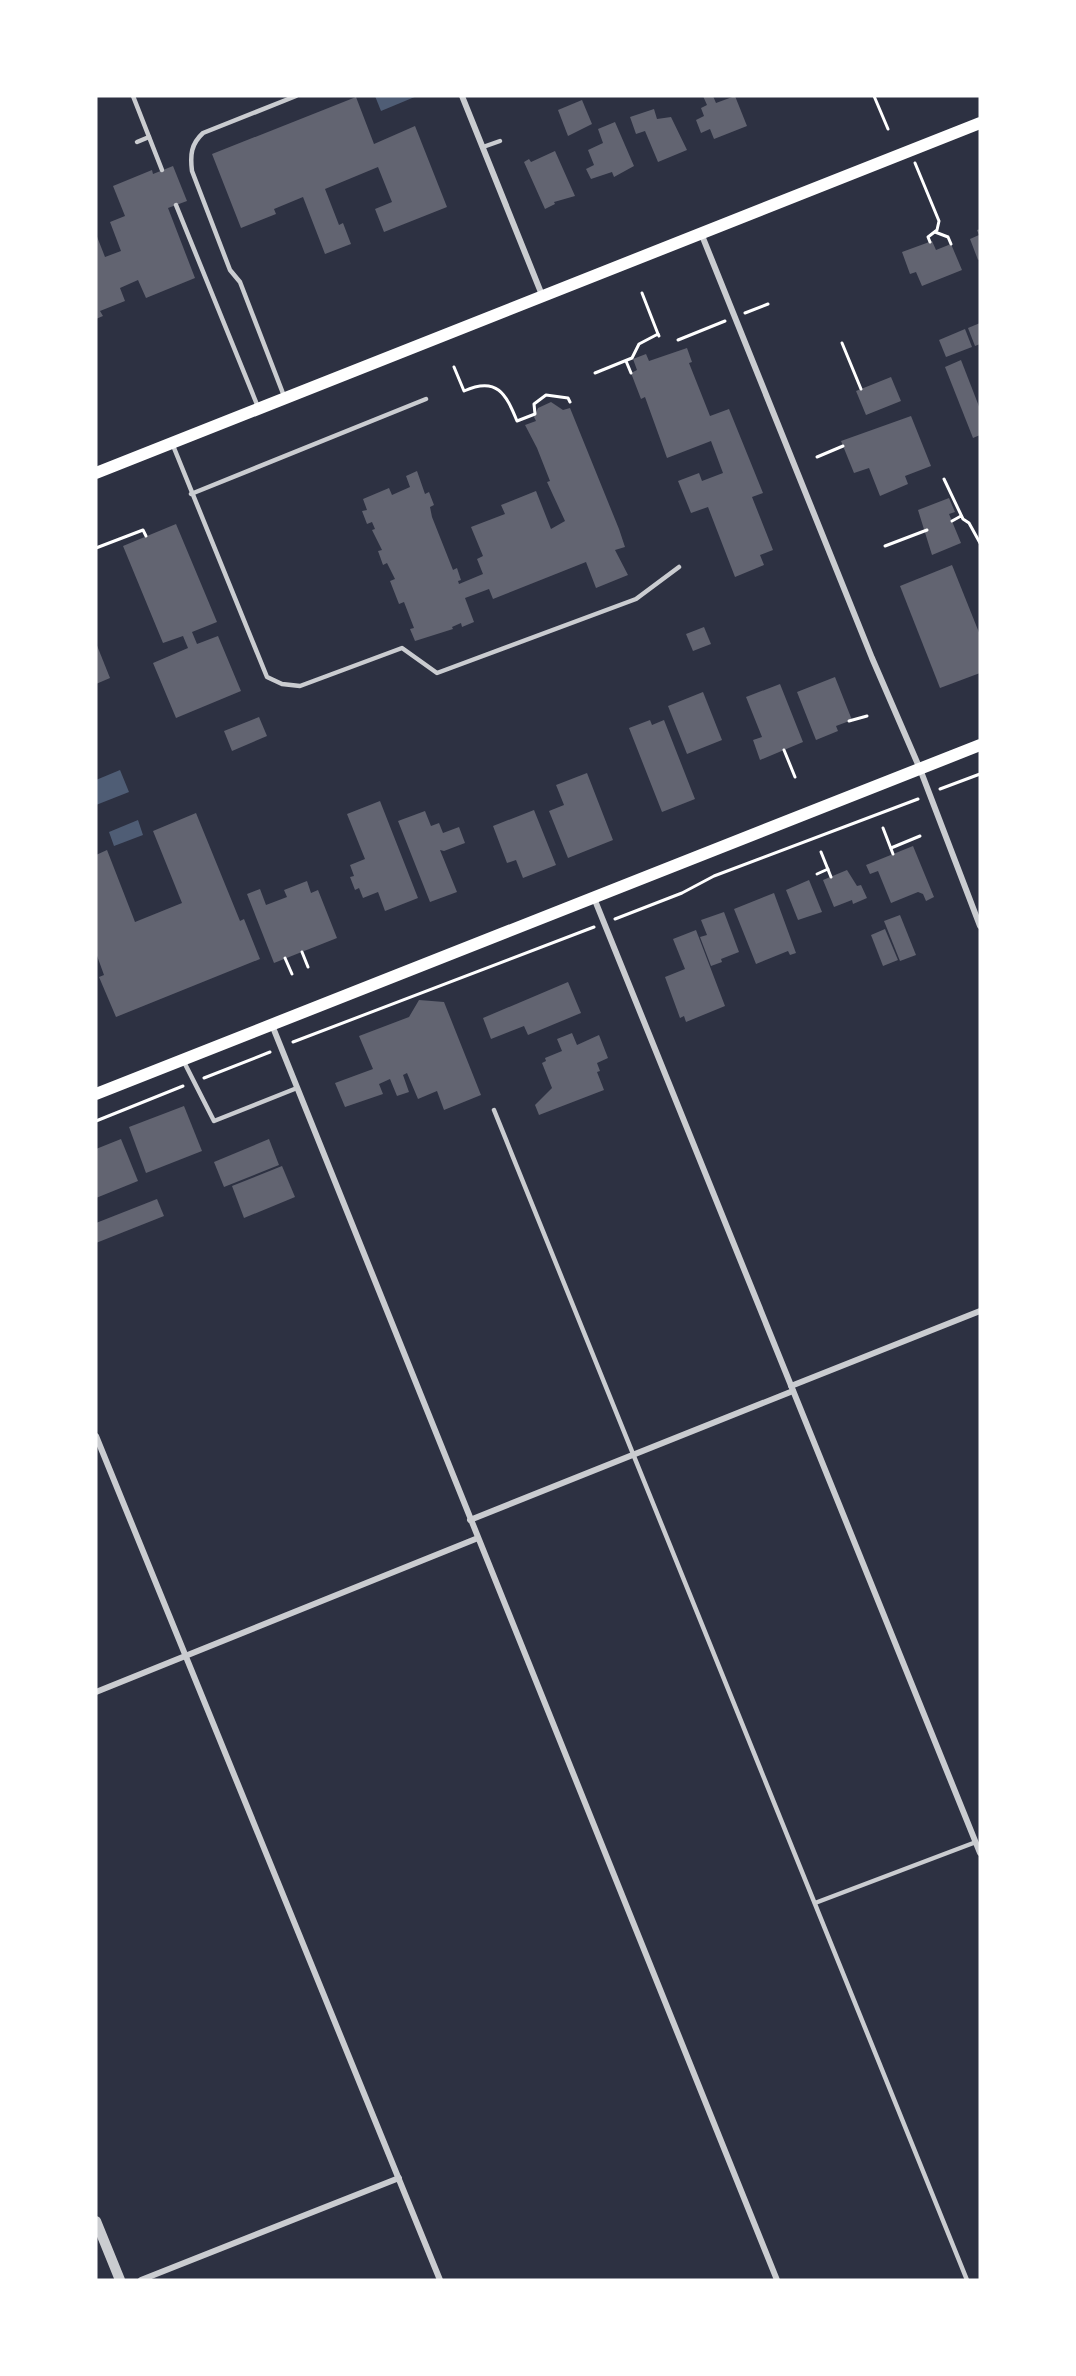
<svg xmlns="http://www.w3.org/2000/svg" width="1076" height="2376" viewBox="0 0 1076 2376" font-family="'Alegreya Sans',sans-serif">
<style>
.water{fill:#4f5d75}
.building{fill:#626471}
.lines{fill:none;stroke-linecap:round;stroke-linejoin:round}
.path{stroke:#fff;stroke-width:3}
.service{stroke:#caccd0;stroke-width:4.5}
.minor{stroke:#caccd0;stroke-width:6}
.tertiary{stroke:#caccd0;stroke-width:10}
.secondary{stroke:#fff;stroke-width:12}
</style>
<rect width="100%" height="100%" fill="#2d3142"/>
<g class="water">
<path d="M375,96h42l-36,15z"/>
<path d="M120,770l9,22 -33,13v-25z"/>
<path d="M138,820l5,15 -29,11 -5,-14z"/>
</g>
<g class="building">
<path d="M703,96h10l3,7 19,-7 12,30 -33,13 -4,-10 -9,4 -5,-13 8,-4 -3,-8 6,-3z"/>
<path d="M356,97l18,47 41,-18 32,81 -63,25 -9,-23 17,-7 -14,-35 -53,22 14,36 4,-2 8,21 -26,10 -22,-57 -29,12 2,5 -35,14 -29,-74z"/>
<path d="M582,100l10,24 -24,12 -10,-26z"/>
<path d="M654,109l3,10 14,-2 16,33 -29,12 -13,-31 -9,3 -6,-17z"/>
<path d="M615,122l19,44 -20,11 -2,-5 -21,7 -5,-10 8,-4 -6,-15 15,-7 -5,-14z"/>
<path d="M555,151l20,45 -21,6 1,2 -10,5 -21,-47 5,-3 2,3z"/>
<path d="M173,166l14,35 -19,7 27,70 -49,20 -8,-18 -18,8 5,13 -25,10 3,5 -7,3v-85l9,23 16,-6 -11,-29 15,-6 -12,-30 39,-16 1,4z"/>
<path d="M980,229v30l-2,1 -8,-21 9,-4 -2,-5z"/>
<path d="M932,241l4,9 15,-6 11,26 -40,16 -6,-14 -6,2 -8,-22z"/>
<path d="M980,323v21l-5,2 -7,-18z"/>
<path d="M965,329l7,18 -26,10 -7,-17z"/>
<path d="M687,348l5,14 -3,1 21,53 19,-7 34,84 -11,4 21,53 -13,5 4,10 -29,12 -27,-70 -17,6 -13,-32 21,-8 3,8 21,-8 -12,-32 -44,17 -22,-61 -4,2 -10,-26 6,-3 -4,-11 13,-5 3,7z"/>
<path d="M961,360l19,49v26l-7,3 -28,-71z"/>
<path d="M891,377l10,24 -35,14 -10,-24z"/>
<path d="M551,402l12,8 7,-2 49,121 6,18 -10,3 13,25 -32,13 -10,-26 -93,37 -4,-10 -24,9 9,24 -12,5 -1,-4 -9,4 1,2 -38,12 -5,-12 4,-1 -10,-26 -5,2 -9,-23 5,-2 -8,-16 -4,2 -5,-14 4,-1 -10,-20 3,-1 -3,-7 -5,2 -5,-13 5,-1 -4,-11 26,-11 3,7 18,-8 -4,-11 11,-5 8,23 4,-2 5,13 -4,2 2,10 21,53 4,-2 4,12 -3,1 1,3 24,-10 -6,-15 6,-3 -12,-29 34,-13 -4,-9 35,-14 15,38 14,-8 -18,-39 3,-1 -13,-33 -12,-23 11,-4 -2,-4 4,-9z"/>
<path d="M911,416l20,50 -26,10 3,8 -28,12 -11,-28 -15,5 -13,-32z"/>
<path d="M949,498l6,14 -6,2 12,29 -29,12 -14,-45z"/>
<path d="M176,524l41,98 -25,10 5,12 21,-8 23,55 -65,27 -23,-55 35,-15 -5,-12 -20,7 -40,-97z"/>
<path d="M952,565l28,70v38l-40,15 -40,-102z"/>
<path d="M704,627l7,17 -18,7 -7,-17z"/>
<path d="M96,643l14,35 -14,6z"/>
<path d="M835,677l17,43 -16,6 2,5 -22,9 -19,-48z"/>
<path d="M780,684l23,58 -43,18 -7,-20 9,-3 -16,-40z"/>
<path d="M703,692l19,48 -35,14 -19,-48z"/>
<path d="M259,717l8,19 -35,15 -8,-20z"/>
<path d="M650,720l2,5 12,-5 31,79 -33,13 -33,-84z"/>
<path d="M587,773l26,67 -45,18 -19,-47 15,-6 -8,-20z"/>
<path d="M380,801l38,97 -33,13 -7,-19 -15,6 -4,-10 -4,2 -5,-13 4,-1 -4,-11 15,-6 -18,-45z"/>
<path d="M534,810l22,55 -33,13 -7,-18 -9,3 -14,-37z"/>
<path d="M425,811l6,15 8,-3 4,10 16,-6 6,16 -21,8 -4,-1 17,42 -27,10 -32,-81z"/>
<path d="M196,813l44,108 4,-2 16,40 -144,58 -17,-40 5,-2 -8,-22v-98l11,-5 28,72 47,-19 -29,-72z"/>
<path d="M913,846l21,51 -8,4 -3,-7 -5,-2 -27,11 -13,-32 -8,3 -4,-9z"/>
<path d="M847,870l10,16 4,-1 6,13 -14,6 -1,-4 -18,7 -11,-27z"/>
<path d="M809,880l13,32 -24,8 -12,-30z"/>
<path d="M307,881l4,12 7,-3 19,48 -63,25 -27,-69 13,-5 6,16 21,-8 -3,-7z"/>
<path d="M774,893l22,60 -6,2 -2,-4 -32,13 -22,-55z"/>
<path d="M724,912l15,40 -18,7 1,3 -11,4 -11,-29 7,-2 -6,-15z"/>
<path d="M900,915l16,40 -16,6 -16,-40z"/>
<path d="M885,929l13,31 -15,6 -12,-31z"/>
<path d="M696,930l29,76 -39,16 -2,-6 -4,2 -15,-41 20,-8 -12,-30z"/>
<path d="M568,982l13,31 -53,22 -4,-9 -33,13 -8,-21z"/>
<path d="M419,1000l25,2 37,93 -37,15 -7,-19 -19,8 -11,-26 -4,2 6,17 -12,4 -7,-17 -11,5 4,10 -38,13 -10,-24 38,-14 -14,-33 50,-19z"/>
<path d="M572,1033l5,12 22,-10 9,23 -11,5 3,8 -3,1 7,18 -65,25 -4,-10 17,-17 -10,-25 4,-2 -1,-3 17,-7 -5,-12z"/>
<path d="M184,1106l18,45 -56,22 -17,-46z"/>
<path d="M121,1139l17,42 -42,17v-49z"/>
<path d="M269,1139l10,26 -55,22 -10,-25z"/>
<path d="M282,1166l13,31 -51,21 -12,-32z"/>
<path d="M157,1199l7,17 -68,27v-20z"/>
</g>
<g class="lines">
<g class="path">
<path d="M874,96l14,33"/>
<path d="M915,163l24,58 -2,9 -9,7 2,5"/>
<path d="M935,232l13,5 3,7"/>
<path d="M642,293l16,41"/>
<path d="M745,313l23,-9"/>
<path d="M678,340l47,-19"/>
<path d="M842,343l19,46"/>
<path d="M626,361l5,12"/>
<path d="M454,367l10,24c33,-15 42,3 53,30l18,-7 -1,-10 12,-9 22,3 2,4"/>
<path d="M595,373l37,-15 7,-14 19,-10 1,2"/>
<path d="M817,457l26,-11"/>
<path d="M944,479l19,40 6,4 11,20"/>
<path d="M952,521l9,-5"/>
<path d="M885,546l42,-16"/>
<path d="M96,548l47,-18 3,6"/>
<path d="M849,721l18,-5"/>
<path d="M784,750l11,27"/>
<path d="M940,789l40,-15"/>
<path d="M883,828l10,26"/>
<path d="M891,848l29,-12"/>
<path d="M821,852l10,25"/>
<path d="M817,874l11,-5"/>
<path d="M615,919l67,-26 32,-17 204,-77"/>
<path d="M302,952l6,15"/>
<path d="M285,958l7,16"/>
<path d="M293,1042l301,-115"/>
<path d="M204,1078l66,-26"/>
<path d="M96,1121l87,-35"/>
</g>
<g class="service">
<path d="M133,96l29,74"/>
<path d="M137,142l12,-5"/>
<path d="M483,147l17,-6"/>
<path d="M176,205l82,202"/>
<path d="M284,396l-44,-114 -10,-12 -38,-99c-2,-16 -1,-27 11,-38l93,-37"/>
<path d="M172,443l95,234 15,7 18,2 102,-38 35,25 199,-74 43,-32"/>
<path d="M191,494l235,-95"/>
<path d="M184,1062l30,59 83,-33"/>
<path d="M494,1110l473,1170"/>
<path d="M815,1903l161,-61"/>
</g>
<g class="minor">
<path d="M462,96l80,199"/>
<path d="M701,233l171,425 48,111 60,157"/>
<path d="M594,898l386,955"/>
<path d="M272,1025l505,1255"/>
<path d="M791,1386l189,-75"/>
<path d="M96,1436l344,844"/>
<path d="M470,1520l323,-129"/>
<path d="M96,1692l382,-154"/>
<path d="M141,2280l258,-102"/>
</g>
<path class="tertiary" d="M96,2221l24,59"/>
<g class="secondary">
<path d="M96,473l884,-350"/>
<path d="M96,1094l884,-349"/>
</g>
</g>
<rect width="1076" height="2376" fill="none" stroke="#ffffff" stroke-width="195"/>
</svg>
